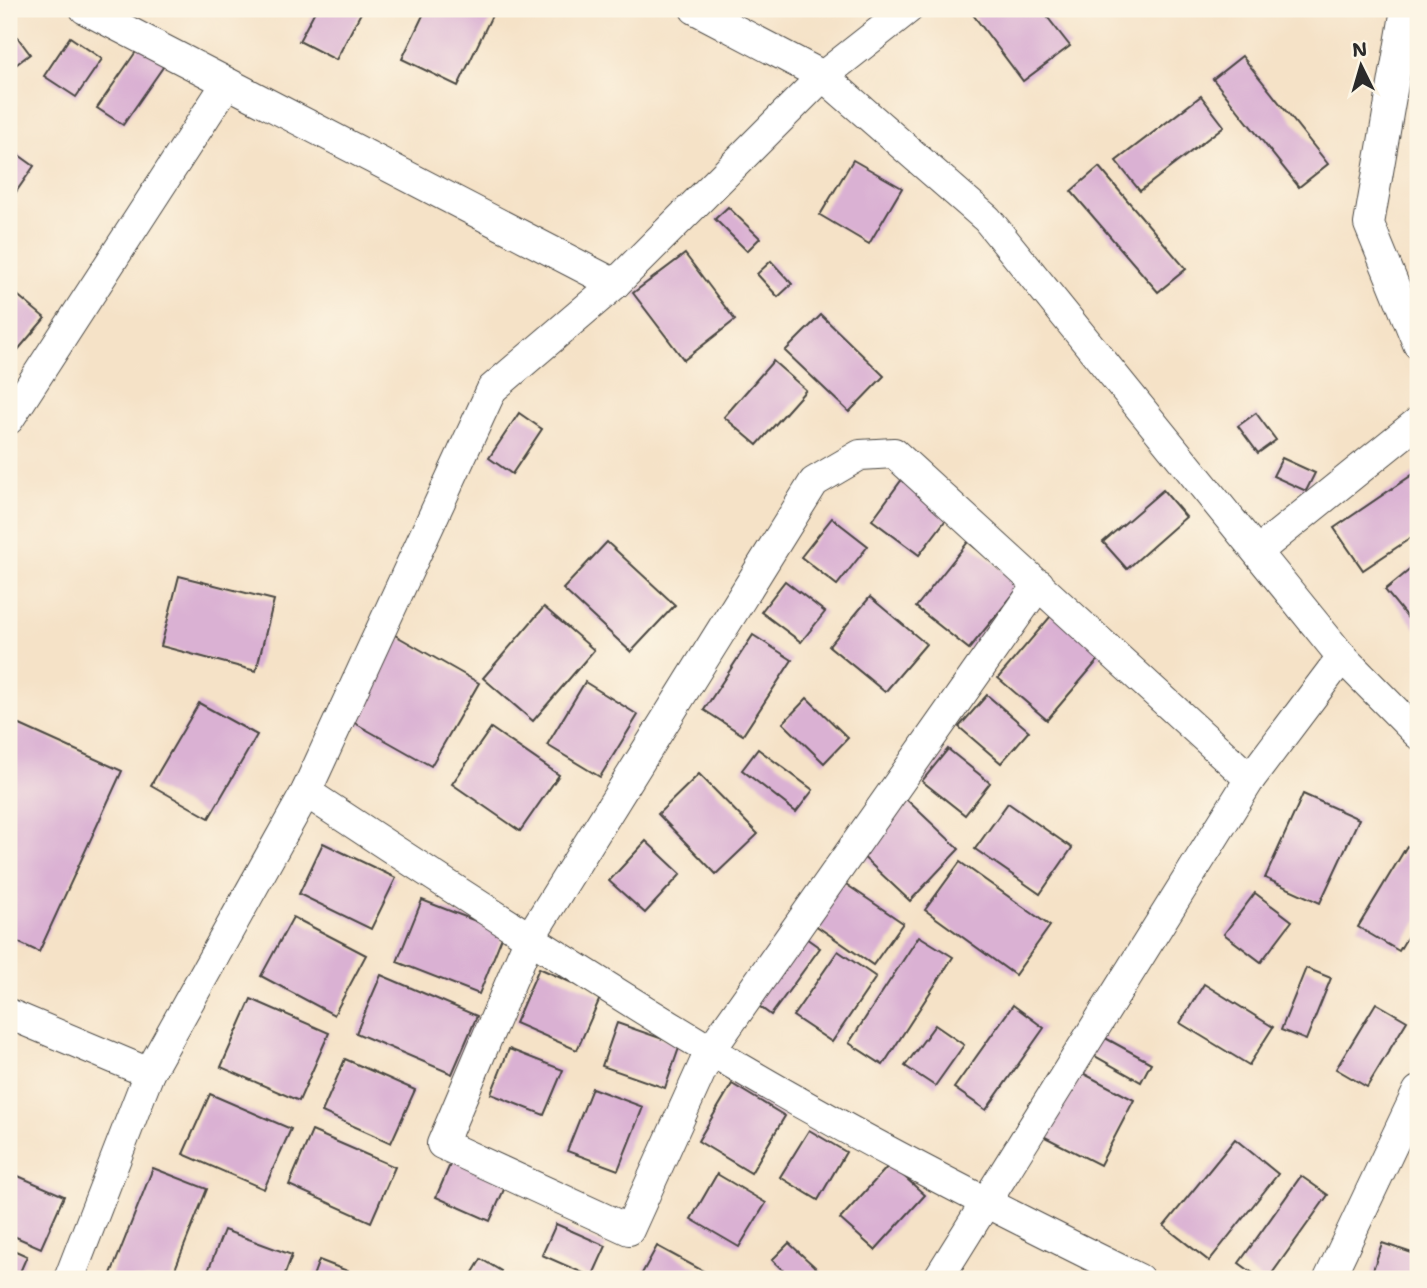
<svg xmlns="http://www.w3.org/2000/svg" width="1427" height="1288" viewBox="0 0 1427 1288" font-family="'Shantell Sans',sans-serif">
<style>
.building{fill:#dab1d3}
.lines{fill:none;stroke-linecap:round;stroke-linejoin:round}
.street-casing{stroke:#494642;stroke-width:32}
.street{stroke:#fff;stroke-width:30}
</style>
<rect width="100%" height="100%" fill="#fcf5e5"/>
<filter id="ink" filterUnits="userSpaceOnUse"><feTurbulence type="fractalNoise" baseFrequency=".0143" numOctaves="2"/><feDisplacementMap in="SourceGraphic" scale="14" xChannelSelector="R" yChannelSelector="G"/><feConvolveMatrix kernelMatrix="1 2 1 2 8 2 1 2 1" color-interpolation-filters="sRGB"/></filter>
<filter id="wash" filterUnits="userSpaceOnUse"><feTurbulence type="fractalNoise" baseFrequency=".00686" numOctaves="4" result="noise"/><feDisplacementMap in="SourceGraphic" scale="28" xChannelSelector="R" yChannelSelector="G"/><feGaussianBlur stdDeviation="1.57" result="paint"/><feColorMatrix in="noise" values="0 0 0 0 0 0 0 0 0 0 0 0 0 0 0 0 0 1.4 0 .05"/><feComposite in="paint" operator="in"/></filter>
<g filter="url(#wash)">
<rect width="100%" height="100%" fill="#f5e2c7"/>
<g id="blocks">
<g class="building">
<path d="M316,9h47l-27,51 -37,-19z"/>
<path d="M426,9h69l-37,77 -56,-27z"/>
<path d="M975,9h66l29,37 -47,35 -52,-69z"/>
<path d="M9,26l21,28 -21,16z"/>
<path d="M70,37l32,22 -26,38 -32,-21z"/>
<path d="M144,40l26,17 -47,68 -26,-17z"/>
<path d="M1242,56l86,108 -29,23 -86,-108z"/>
<path d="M1201,96l23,30 -84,65 -24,-30z"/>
<path d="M9,148l25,18 -25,36z"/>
<path d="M853,160l49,28 -33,56 -49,-29z"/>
<path d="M1099,167l87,102 -28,23 -87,-101z"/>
<path d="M728,207l32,31 -13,13 -32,-32z"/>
<path d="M685,254l50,66 -51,40 -51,-67z"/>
<path d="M771,261l21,23 -14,13 -21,-23z"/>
<path d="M9,288l36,30 -28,33 -8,-7z"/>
<path d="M821,315l63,61 -35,36 -64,-61z"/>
<path d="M773,361l33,29 -49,55 -33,-28z"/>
<path d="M519,413l23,16 -30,45 -23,-16z"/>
<path d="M1256,413l20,27 -18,13 -20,-27z"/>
<path d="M1282,458l33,15 -9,18 -33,-15z"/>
<path d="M1418,471v62l-55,37 -29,-42z"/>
<path d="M903,478l48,35 -32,42 -47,-35z"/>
<path d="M1163,490l23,27 -59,52 -24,-27z"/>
<path d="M832,518l36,28 -31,39 -36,-28z"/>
<path d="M607,542l68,63 -44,47 -68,-63z"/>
<path d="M968,542l53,43 -52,64 -53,-42z"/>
<path d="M1418,563v68l-33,-41z"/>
<path d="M179,576l95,24 -18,71 -95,-25z"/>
<path d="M785,581l40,31 -24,30 -40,-30z"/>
<path d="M1068,596l49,42 -70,82 -49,-42z"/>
<path d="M870,597l56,47 -41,48 -56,-46z"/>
<path d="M544,607l50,43 -61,71 -50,-43z"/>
<path d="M393,634l86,49 -48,83 -87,-49z"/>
<path d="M753,635l39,25 -49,75 -39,-25z"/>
<path d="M585,682l53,33 -38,62 -53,-32z"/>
<path d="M987,695l42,36 -28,32 -42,-36z"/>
<path d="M807,698l41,40 -24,25 -41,-40z"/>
<path d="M199,703l58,32 -48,83 -58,-33z"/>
<path d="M9,720l113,51 -83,181 -30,-14z"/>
<path d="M491,728l68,47 -39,56 -68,-47z"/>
<path d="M758,749l55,41 -17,22 -54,-42z"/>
<path d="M948,749l42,34 -25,32 -43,-34z"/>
<path d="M699,774l59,60 -42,40 -58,-60z"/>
<path d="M1303,794l56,25 -39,84 -55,-25z"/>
<path d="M906,799l53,50 -49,52 -53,-50z"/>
<path d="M1008,803l64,45 -32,46 -65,-45z"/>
<path d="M646,841l35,33 -36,39 -36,-32z"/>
<path d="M323,843l73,35 -25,51 -72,-35z"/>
<path d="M1407,846l11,7v66l-19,32 -41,-24z"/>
<path d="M960,862l90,64 -35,49 -90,-65z"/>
<path d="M834,876l69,47 -30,42 -68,-47z"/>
<path d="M1255,893l37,28 -31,41 -37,-28z"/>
<path d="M422,900l82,32 -25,62 -82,-32z"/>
<path d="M293,917l73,38 -32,60 -73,-39z"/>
<path d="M786,924l34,24 -49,67 -34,-25z"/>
<path d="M919,936l34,21 -70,108 -34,-22z"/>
<path d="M838,951l38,26 -44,65 -39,-26z"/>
<path d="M539,968l62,28 -24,54 -62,-27z"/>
<path d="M1306,968l25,10 -25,62 -25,-10z"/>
<path d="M381,975l96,41 -25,58 -96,-41z"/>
<path d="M1204,984l69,43 -24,38 -69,-42z"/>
<path d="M251,999l78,34 -30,68 -78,-34z"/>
<path d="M1376,1003l31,18 -40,66 -31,-18z"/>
<path d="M1013,1005l31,23 -58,82 -32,-22z"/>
<path d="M617,1023l63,22 -15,43 -63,-22z"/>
<path d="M935,1025l29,20 -29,41 -30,-20z"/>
<path d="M1098,1034l53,29 -10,19 -53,-30z"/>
<path d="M509,1049l54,21 -19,45 -53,-21z"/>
<path d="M345,1059l70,31 -24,53 -69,-31z"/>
<path d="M1071,1067l63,33 -34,65 -63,-32z"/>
<path d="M732,1084l53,32 -34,57 -53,-32z"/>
<path d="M592,1088l51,19 -25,63 -51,-19z"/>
<path d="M210,1094l81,35 -27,60 -81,-35z"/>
<path d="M809,1130l37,22 -28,48 -38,-23z"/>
<path d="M312,1131l83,36 -24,55 -82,-37z"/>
<path d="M1235,1139l43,35 -69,87 -45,-35z"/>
<path d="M455,1153l55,23 -20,45 -54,-24z"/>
<path d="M890,1164l35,31 -50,55 -35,-31z"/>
<path d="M153,1168l54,21 -36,90h-62z"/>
<path d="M9,1172l55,24 -23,52 -32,-14z"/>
<path d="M717,1174l49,29 -27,44 -48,-28z"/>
<path d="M1301,1176l27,19 -60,84h-7l-22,-16z"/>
<path d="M556,1224l50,22 -14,31 -50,-22z"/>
<path d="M224,1230l68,25 -9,24h-78z"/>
<path d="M789,1243l39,36h-36l-20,-19z"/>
<path d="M1382,1243l36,12v24h-48z"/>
<path d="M657,1246l50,27 -4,6h-64z"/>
<path d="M9,1248l18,8 -10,23h-8z"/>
<path d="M481,1259l20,12 -4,8h-28z"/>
<path d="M319,1260l49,19h-56z"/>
</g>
</g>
</g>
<g filter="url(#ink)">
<use href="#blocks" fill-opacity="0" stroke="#494642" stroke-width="2"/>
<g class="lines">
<defs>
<g id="street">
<path d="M85,9l530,275"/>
<path d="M695,9l128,67 164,143 355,438 76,77"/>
<path d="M1406,9l-37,215 49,120"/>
<path d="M9,419l218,-336"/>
<path d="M1258,551l160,-129"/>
<path d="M1039,584l-329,467 -81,179 -187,-86 87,-205 285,-457 46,-27 34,-2 356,326"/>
<path d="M306,792c133,88 266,175 402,257 139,84 285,158 431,230"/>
<path d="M9,1014l140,59"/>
<path d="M69,1279l80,-206 157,-281 186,-403 123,-105 208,-208 85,-67"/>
<path d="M938,1279l312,-500 92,-122"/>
<path d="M1329,1279l89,-188"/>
</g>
</defs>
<use href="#street" class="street-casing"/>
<use href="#street" class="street"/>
</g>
</g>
<rect width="1427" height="1288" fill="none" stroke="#fcf5e5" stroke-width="35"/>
<g transform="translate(1361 66) rotate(355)" stroke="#fcf5e5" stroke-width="5" paint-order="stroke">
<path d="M0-5L12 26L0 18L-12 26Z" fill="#2b2b2b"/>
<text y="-10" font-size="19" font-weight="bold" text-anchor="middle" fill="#2b2b2b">N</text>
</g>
</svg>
